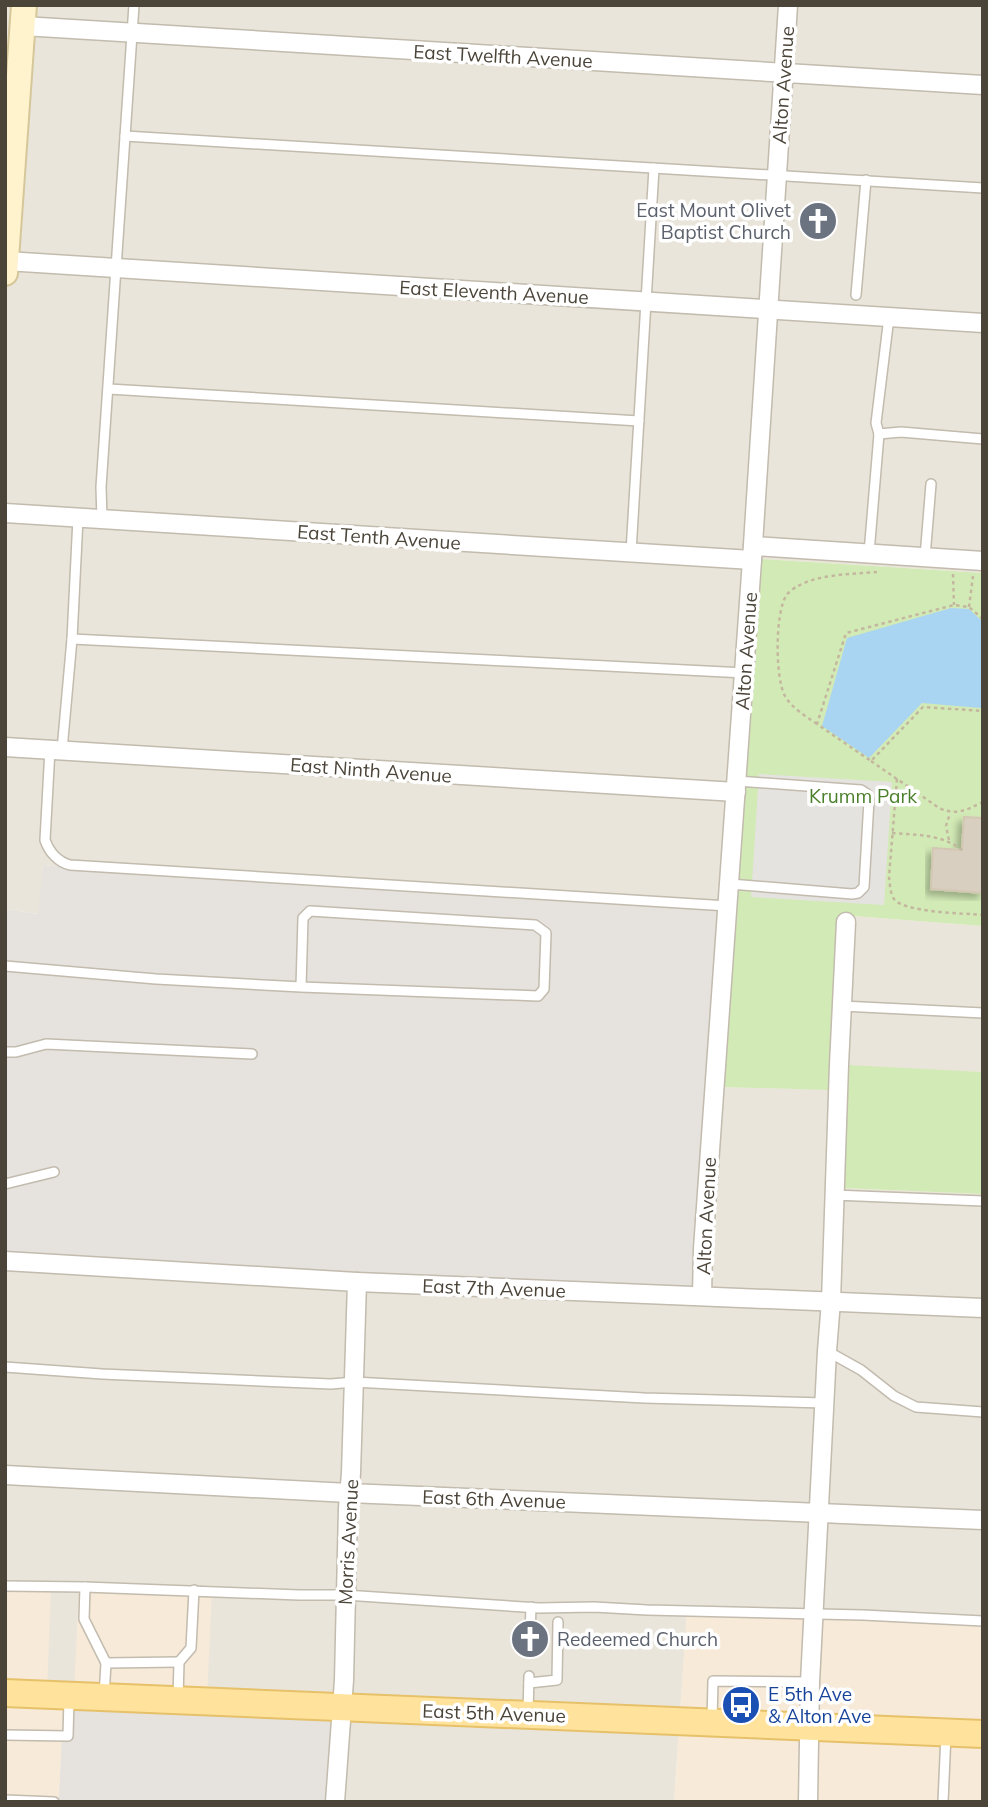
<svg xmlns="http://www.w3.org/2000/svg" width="988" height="1807" viewBox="0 0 988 1807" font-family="Mulish,sans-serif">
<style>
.residential{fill:#eae5da}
.commercial{fill:#f7ead8}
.industrial{fill:#e6e2dd}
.green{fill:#d2eab5}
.parking{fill:#e5e3e0}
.water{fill:#a9d4f2}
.building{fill:#d8cfc1;stroke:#d3c7b4;stroke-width:2;filter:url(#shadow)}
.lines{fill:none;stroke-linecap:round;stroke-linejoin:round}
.lane-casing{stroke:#c2bbae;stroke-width:12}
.street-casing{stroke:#c2bbae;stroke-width:21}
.secondary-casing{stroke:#d6c79b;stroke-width:28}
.primary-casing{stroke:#e6c16a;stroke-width:30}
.path{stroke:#c4b79f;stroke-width:2.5;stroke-dasharray:3.5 3.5;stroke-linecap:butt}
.lane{stroke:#fff;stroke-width:9}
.street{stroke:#fff;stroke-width:18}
.secondary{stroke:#fff3cd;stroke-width:24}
.primary{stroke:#ffe39c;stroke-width:26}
.labels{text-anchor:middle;stroke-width:7;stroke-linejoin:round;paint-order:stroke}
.street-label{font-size:19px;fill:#4b4439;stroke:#fff}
.worship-label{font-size:19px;fill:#5b616d;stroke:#fff;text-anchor:end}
.park-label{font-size:19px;fill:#4a7f2a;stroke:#fff}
.transit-label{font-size:19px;fill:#164399;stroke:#fff;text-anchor:start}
</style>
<defs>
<filter id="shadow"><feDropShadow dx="-5" dy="5" stdDeviation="3.5" flood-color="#0004"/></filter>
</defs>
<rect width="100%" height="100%" fill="#f6f3ec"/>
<g class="residential">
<path d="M5,5h978v568l-221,-14 -27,349 -692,-43 -4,49 -34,-5z"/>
<path d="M839,915l144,11v146l-151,-6z"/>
<path d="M722,1087l124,3 -4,98 141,6v430l-296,-13 -13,191h-339l-261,-109 -27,-1 -42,-108v-321z"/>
</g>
<g class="commercial">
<path d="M5,1584l46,2 -4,106 17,1 -5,105 -54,-2z"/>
<path d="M79,1584l133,6 -5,110 -133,-7z"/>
<path d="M687,1611l296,13v178h-309z"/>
</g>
<g class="industrial">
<path d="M43,865l692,43 -30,387 -700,-32v-354l33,5z"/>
<path d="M64,1693l276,13 -5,96h-330v-6l54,1z"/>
</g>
<g class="green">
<path d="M762,559l221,14v353l-143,-11 -10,175 -108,-3z"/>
<path d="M848,1065l135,7v122l-141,-6z"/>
</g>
<path class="parking" d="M759,774l133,8 -8,123 -133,-8z"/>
<path class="water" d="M951,608l18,1 14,13v84l-2,2 -59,-5 -53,55 -47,-32 25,-88z"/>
<path class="building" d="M964,817l19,1v75l-52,-4 2,-41 29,2z"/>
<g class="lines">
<defs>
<g id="lane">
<path d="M125,136l858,52"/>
<path d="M856,295l10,-115"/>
<path d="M889,317l-13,106 3,11 22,-2 82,7"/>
<path d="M109,389l530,32"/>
<path d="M102,519l-1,-32 33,-482"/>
<path d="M631,552l23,-384"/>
<path d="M869,553l10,-119"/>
<path d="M925,557l6,-73"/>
<path d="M72,639l673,34"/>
<path d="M50,749l-5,91c4,12 13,22 25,25l658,41"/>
<path d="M62,750l10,-111 6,-121"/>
<path d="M730,884l122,10 6,-1 6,-6 5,-87 -2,-6 -6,-4 -124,-9"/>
<path d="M5,966l151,13 145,8 237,9 6,-7 2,-56 -11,-8 -225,-14 -7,7 -2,69"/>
<path d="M842,1006l141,7"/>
<path d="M5,1052h11l30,-8 206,10"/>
<path d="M5,1184l49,-12"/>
<path d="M834,1195l149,6"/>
<path d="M827,1351l34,19 33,26 22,11 67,5"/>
<path d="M5,1367l97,7 229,10 23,-2 290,16 180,5"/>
<path d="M5,1586l80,1 214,8h46l194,13 55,-1 53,3 216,5 120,6"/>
<path d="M85,1587l-1,32 22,44"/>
<path d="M530,1634l1,-27"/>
<path d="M529,1683l28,-3 1,-58"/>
<path d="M104,1696l2,-33 73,-1"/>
<path d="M178,1699l1,-37 12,-14 3,-58"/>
<path d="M528,1713l1,-37"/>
<path d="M712,1721l1,-40 97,1"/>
<path d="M5,1735l63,1 1,-37"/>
<path d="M5,1800l49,2"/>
<path d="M943,1802l3,-68"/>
</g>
<g id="street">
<path d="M23,26l960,59"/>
<path d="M6,261l977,62"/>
<path d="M5,513l747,47"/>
<path d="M753,546l230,15"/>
<path d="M5,747l731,45"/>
<path d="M5,1261l352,21 626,26"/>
<path d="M702,1296l1,-47 49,-689 36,-555"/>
<path d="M5,1475l344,18 634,27"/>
<path d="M335,1802l9,-122 4,-172 3,-35 6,-191"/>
<path d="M808,1802l2,-120 17,-331 4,-50 8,-236 7,-143"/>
</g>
<path id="secondary" d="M5,273l19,-268"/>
<path id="primary" d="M5,1693l978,41"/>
</defs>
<use href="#lane" class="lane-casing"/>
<use href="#street" class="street-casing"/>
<use href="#secondary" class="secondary-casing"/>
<use href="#primary" class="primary-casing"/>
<g class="path">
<path d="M953,574l1,31"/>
<path d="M969,607l4,-31"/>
<path d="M983,619l-14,-12 -15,-2 -108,28 -29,91 54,37 52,-54 60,4"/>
<path d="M817,724c-12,-8 -25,-16 -32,-28 -10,-18 -10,-82 1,-100 2,-4 8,-8 12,-10 21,-12 55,-12 79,-14"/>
<path d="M871,761l68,47c18,8 27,2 44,-6"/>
<path d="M897,779l-8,98c1,7 1,16 5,22 11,14 70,14 89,16"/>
<path d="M892,833c25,2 49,1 70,17"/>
<path d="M949,840l-3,-14 4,-13"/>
</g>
<use href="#lane" class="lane"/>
<use href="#street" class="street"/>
<use href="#secondary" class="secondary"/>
<use href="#primary" class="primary"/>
</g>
<defs>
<symbol id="church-disc" viewBox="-11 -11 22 22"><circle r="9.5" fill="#6b7280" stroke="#fff"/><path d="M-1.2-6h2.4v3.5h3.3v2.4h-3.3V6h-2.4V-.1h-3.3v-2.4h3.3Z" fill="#fff"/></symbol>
<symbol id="bus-disc" viewBox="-11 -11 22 22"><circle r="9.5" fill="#1a4fb4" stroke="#fff"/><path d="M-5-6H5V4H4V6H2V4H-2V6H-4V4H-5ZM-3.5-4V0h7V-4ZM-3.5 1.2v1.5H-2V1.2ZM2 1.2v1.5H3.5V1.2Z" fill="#fff"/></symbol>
</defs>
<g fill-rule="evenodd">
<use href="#church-disc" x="796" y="199" width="44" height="44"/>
<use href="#church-disc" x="508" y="1617" width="44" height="44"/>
<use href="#bus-disc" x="719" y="1683" width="44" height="44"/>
</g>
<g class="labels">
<g class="street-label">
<text transform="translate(503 56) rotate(3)" y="7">East Twelfth Avenue</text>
<text transform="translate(783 85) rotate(-86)" y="7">Alton Avenue</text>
<text transform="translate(494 292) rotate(3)" y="7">East Eleventh Avenue</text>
<text transform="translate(379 537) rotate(4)" y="7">East Tenth Avenue</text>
<text transform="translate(746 651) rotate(-86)" y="7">Alton Avenue</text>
<text transform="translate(371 770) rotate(4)" y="7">East Ninth Avenue</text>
<text transform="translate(706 1216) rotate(-87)" y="7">Alton Avenue</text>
<text transform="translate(494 1288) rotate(2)" y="7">East 7th Avenue</text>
<text transform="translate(494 1499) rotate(2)" y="7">East 6th Avenue</text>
<text transform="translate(348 1542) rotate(-87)" y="7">Morris Avenue</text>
<text transform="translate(494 1713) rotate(2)" y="7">East 5th Avenue</text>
</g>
<g class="worship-label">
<text x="791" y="217">East Mount Olivet<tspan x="791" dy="22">Baptist Church</tspan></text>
<text x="557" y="1646" text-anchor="start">Redeemed Church</text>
</g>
<g class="park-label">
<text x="863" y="803">Krumm Park</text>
</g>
<g class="transit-label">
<text x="768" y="1701">E 5th Ave<tspan x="768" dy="22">&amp; Alton Ave</tspan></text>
</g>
</g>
<rect width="988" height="1807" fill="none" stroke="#4b4439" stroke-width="14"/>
</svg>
